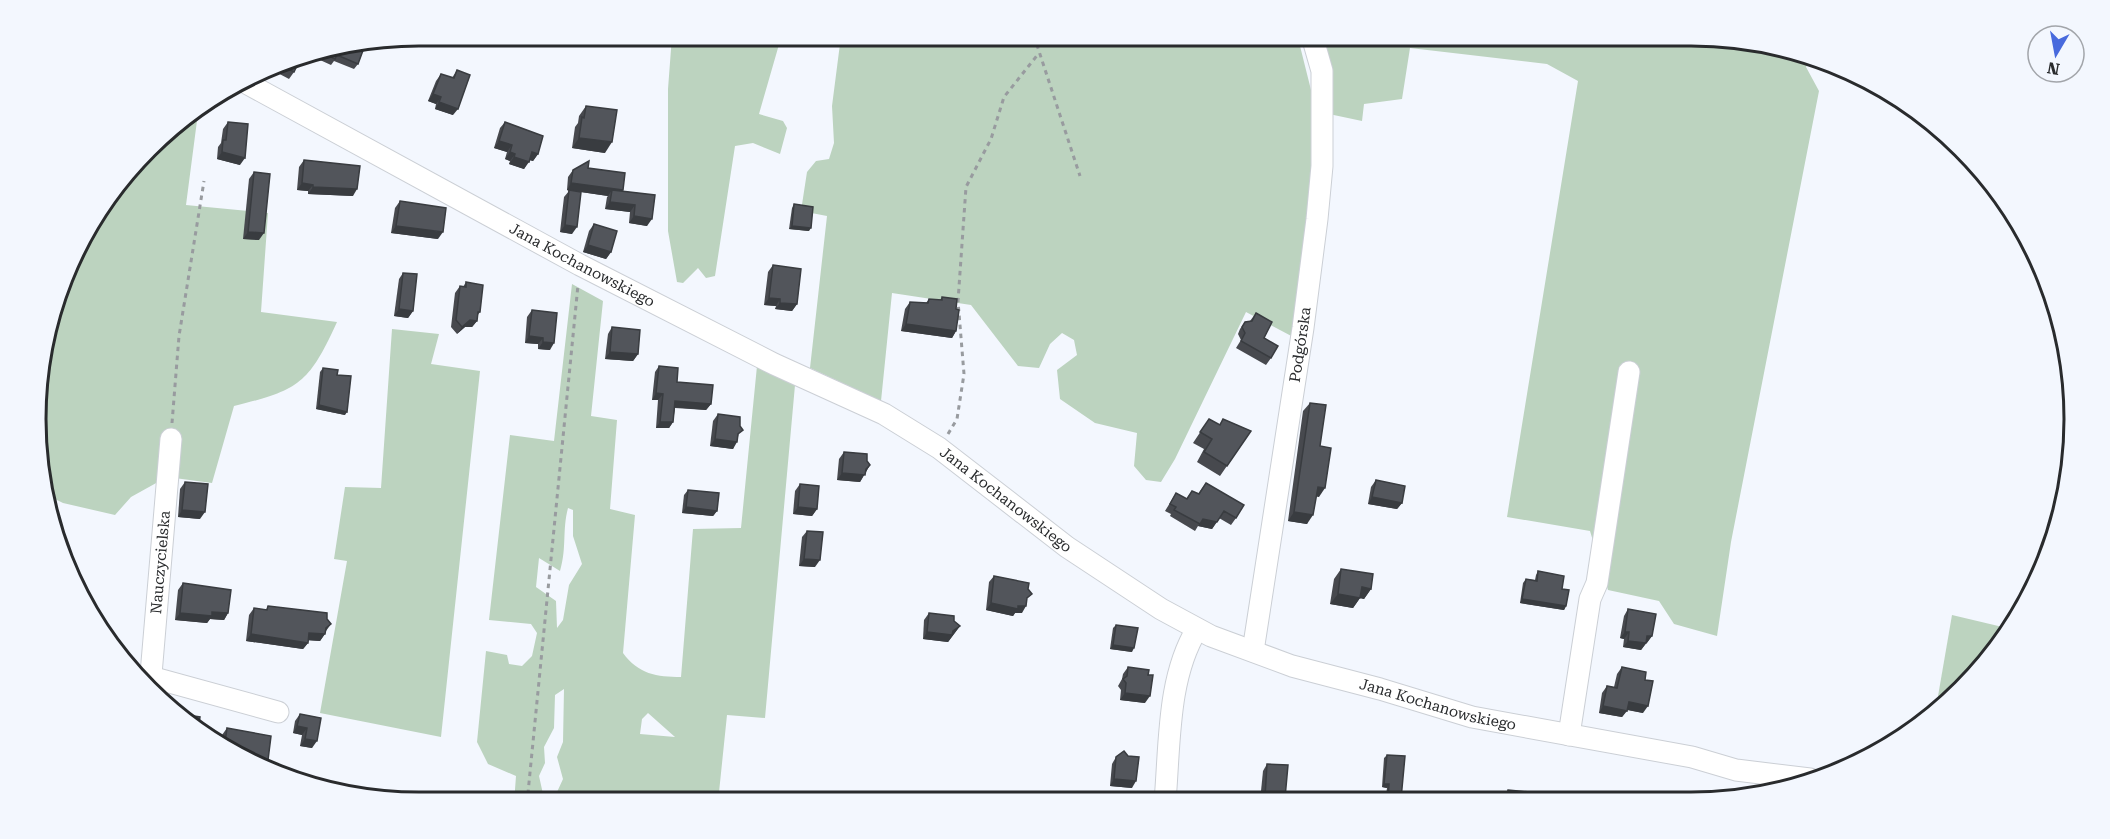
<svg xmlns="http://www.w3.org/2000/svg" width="2110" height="839" viewBox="0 0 2110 839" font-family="'Roboto Serif',serif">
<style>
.green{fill:#bcd3bf;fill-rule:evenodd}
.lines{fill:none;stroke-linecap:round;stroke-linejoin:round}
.minor-casing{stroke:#cbcfd5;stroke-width:23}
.path{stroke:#989b9f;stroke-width:3;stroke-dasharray:4.5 4.5;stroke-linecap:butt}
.minor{stroke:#fff;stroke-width:21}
.wall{fill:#47494e}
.shaded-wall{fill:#393c40}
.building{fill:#52555b;stroke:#393c40;stroke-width:1.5}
.labels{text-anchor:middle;stroke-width:6;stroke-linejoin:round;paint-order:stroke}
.street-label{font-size:15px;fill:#292b2d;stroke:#f3f7fe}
.rim{fill:none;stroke:#292b2d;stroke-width:3}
</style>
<rect width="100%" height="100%" fill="#f3f7fe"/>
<g class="green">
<path d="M672,36h133l-8,9 -17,-4 -21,73 24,7 4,7 -7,26 -27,-11 -18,3 -20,130 -9,2 -8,-10 -15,15 -6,-1 -9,-51v-142z"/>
<path d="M841,36l457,2 20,80 -21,221 -51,-27 -71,147 -14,23 -15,-2 -12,-14 3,-33 -42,-10 -35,-24 -3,-29 20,-15 -3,-15 -12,-7 -12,11 -11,24 -21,-2 -47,-61 -79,-12 -11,108 -71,-33 17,-152 -26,-5 6,-39 9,-11 13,-2 5,-16 -2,-37z"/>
<path d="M1311,36h379l100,13 20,10 -4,8 13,24 -88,451 -14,94 -43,-12 -15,-23 -51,-11 -18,-59 -83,-14 71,-436 -31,-17 -137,-16 -8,51 -38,5 -2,17 -33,-7z"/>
<path d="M198,113l-12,92 82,8 -7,99 76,10c-28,61 -37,68 -103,84l-22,77 -45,-6 -36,20 -16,18 -52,-12 -20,-10 -4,-124 48,-141 80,-97z"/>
<path d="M572,284l31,17 -12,115 26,4 -7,89 25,6 -12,138c15,21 34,24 58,24l12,-148 48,-1 16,-162 38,19 -30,333 -38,-3 -9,87 -166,1 11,-24 -6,-22 6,-15 1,-53 -9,6 -1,33 -10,19 1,16 -6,13 4,18 -1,9h-28l2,-27 -28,-12 -11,-22 9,-91 21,4 2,9 13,2 10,-10 5,-23 -6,-9 -42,-4 21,-185 44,6zM568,508l5,2v26l9,28 -13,21 -6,35 -6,8 -1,-27 -20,-14 3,-29 21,13c7,-24 2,-40 8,-63zM648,713l27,24 -35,-3 2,-15z"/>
<path d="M392,329l47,5 -8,30 49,7 -39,366 -121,-24 27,-152 -13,-2 11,-72 36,1z"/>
<path d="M1952,615l59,14 -64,75 -10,-2z"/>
</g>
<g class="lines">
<defs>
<g id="minor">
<path id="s1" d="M248,84l332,181 194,99 110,50 55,34 128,99 94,62 50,27 81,30 88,23 92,28 220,40 44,13 74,9"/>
<path id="s2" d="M1253,651l50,-323 14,-109 5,-53v-95l-10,-35"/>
<path d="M151,677l127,35"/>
<path id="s3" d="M150,686l21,-247"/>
<path d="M1569,735l21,-136 7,-16 32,-211"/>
<path d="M1165,801c5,-56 2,-123 32,-172"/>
</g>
</defs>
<use href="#minor" class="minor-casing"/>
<g class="path">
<path d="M1034,36l46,140"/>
<path d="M172,423l7,-87 25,-155"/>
<path d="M948,434l9,-15 7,-45 -6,-73 8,-114 25,-48 13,-42 35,-44"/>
<path d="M527,803l51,-518"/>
</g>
<use href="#minor" class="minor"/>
</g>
<g class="wall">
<path d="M365,45l-7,19 -4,5 -20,-8 -3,4 -11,-5 4,-8z"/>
<path d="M296,56l-2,16 -5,7 -17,-9z"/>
<path d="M457,70l-4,45 -18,-6 1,-5 -8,-3 8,-20 5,-7 11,4z"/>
<path d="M586,106l19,47 -33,-5 3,-21 3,-4 1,-7z"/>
<path d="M228,122l12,43 -23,-6 1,-12 3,-4 2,-14z"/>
<path d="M505,122l33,32 -5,7 -4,-1 -5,9 -15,-5 1,-3 -5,-2 2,-7 -13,-4 6,-20z"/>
<path d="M304,160l49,36 -45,-2v-3l-11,-1 2,-23z"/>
<path d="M588,168l35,22 -1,1 33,4 -8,31 -18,-3 1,-11 -25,-3 2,-12 1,-1 -27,-4 -9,42 -12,-2 4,-35 5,-6 -2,-1 1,-13 5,-7z"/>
<path d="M254,172l5,68 -16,-1 6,-60z"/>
<path d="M400,201l38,38 -47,-6 4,-25z"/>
<path d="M794,204l15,27 -20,-2 3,-21z"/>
<path d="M594,224l17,28 -5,7 -23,-7 6,-21z"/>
<path d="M773,265l24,39 -5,7 -17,-2 1,-3 -12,-1 4,-33z"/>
<path d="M403,273l10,38 -5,7 -14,-2 5,-37z"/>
<path d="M466,282l14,30 -3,4v5l-5,6h-7l-8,7 -6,-7 4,-34 5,-7 3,1z"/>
<path d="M942,297l14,12v22l-4,7 -51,-7 4,-22 5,-7 16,1 3,-4 11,1z"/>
<path d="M532,310l18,40 -12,-1v-5l-13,-1 2,-26z"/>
<path d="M1256,313l15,45 -5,7 -30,-17 5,-8 -3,-6 2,-5 5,-7 5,-1z"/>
<path d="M612,327l26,27 -5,7 -28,-2 3,-25z"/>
<path d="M659,366l18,16 34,22 -5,6 -31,-2 -2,14 -4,6h-13l2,-28h-6l3,-28z"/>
<path d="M323,368l14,7 8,40 -29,-6 4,-37z"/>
<path d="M1310,403l10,43 -1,51 -3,-1 -9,28 -19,-3 15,-110z"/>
<path d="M718,414l22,12 -2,11 -5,12 -23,-3 3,-25z"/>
<path d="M1209,419l10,6 4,-6 28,12 -31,45 -23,-14 7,-13 -11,-6z"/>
<path d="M844,452l23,9 3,4 -10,17 -23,-2 2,-21z"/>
<path d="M1376,480l26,23 -5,6 -29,-5 3,-17z"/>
<path d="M185,482l15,37 -22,-2 2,-28z"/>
<path d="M1206,483l30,35 -5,7 -12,-7 -7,11 -14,-3 -3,5 -25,-15 1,-2 -6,-3 11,-18 10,6 6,-8 6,3z"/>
<path d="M800,484l17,25 -5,7 -19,-2 2,-23z"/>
<path d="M688,490l29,21 -4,5 -31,-3 2,-18z"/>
<path d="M807,531l8,36 -16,-1 3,-29z"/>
<path d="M1341,569l30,20 -7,10 -4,-1 -7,10 -23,-4 4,-25z"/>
<path d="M1538,571l24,18 4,17 -2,4 -44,-7 3,-20 3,-4 9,1 1,-5z"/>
<path d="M994,576l28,37h-7l-2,3 -27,-6 3,-28z"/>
<path d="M183,583l45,30 -4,7 -14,-1 -3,4 -32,-3 3,-30z"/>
<path d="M268,606l58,26 -6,9 -12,-1v3l-5,6 -57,-8 3,-26 5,-7 12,2z"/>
<path d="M1628,609l24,27 -11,14 -18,-3 1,-8 -4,-1 4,-22z"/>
<path d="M929,613l25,8 6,5 -12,16 -25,-3 1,-19z"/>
<path d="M1116,625l16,27 -22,-3 3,-21z"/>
<path d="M1128,667l17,36 -25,-3 1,-10 -3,-4 4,-7 1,-5z"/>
<path d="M1622,667l23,13 -2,33 -16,-3 -5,7 -23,-4 3,-20 5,-7 7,1 3,-13z"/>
<path d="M300,714l21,4 -9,30 -12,-2 2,-11 -9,-2 2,-12z"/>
<path d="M227,728l41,32 -2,3 -45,-22 1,-6z"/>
<path d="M1387,755l13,46h-15l2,-13 -5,-1 2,-29z"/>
<path d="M1116,757l16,31 -22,-2 2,-22z"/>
<path d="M1267,764l17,37h-24l3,-30z"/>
<path d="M1508,790l21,10h-24v-6z"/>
<path d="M1607,792l30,8h-35z"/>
</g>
<g class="shaded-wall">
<path d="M433,94l8,3 -5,7 -8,-3z"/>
<path d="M439,102l19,7 -5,6 -18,-6z"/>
<path d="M579,138l33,4 -7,11 -33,-5z"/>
<path d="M499,141l13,4 -5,7 -13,-4z"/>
<path d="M222,152l23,6 -5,7 -23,-6z"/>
<path d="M510,152l5,2 -5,7 -5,-2z"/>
<path d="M532,152l6,2 -5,7 -6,-2z"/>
<path d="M514,157l15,5 -5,7 -15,-5z"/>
<path d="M302,183l11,2 -5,6 -11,-1z"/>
<path d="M571,183l52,7 -5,7 -6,-7 -4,6 -41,-6z"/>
<path d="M313,187l44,2 -4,7 -45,-2z"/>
<path d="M610,202l25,3 -5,7 -25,-3z"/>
<path d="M634,216l18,3 -5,7 -18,-3z"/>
<path d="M565,225l12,2 -5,7 -12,-2z"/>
<path d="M396,226l47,6 -5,7 -47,-6z"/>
<path d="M792,226l19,2 -2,3 -20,-2z"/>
<path d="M248,232l16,1 -5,7 -16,-1z"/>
<path d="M588,245l23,7 -5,7 -23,-7z"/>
<path d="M769,298l11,1 -4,7 -12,-1z"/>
<path d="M780,303l17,1 -5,7 -17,-2z"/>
<path d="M399,309l14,2 -5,7 -14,-2z"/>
<path d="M470,320l7,1 -5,6h-7l-8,7 5,-7z"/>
<path d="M906,324l50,7 -4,7 -51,-7z"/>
<path d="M529,336l14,2 -5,6 -13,-1z"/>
<path d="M543,342l11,1 -4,7 -12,-1z"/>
<path d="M610,352l28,2 -5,7 -28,-2z"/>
<path d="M656,393l7,1 -5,6h-6z"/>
<path d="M675,401l36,3 -5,6 -35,-3z"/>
<path d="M319,405l28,7 -2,3 -29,-6z"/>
<path d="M660,422h13l-4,6h-13z"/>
<path d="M715,439l22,3 -4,7 -23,-3z"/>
<path d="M870,465l-10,17 -23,-2 5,-7 24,-4z"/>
<path d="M1318,487l7,1 -6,9 -7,-2z"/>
<path d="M1372,497l30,6 -5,6 -29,-5z"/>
<path d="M686,507l31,4 -4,5 -31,-3z"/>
<path d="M798,507l19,2 -5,7 -19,-2z"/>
<path d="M182,510l23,2 -5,7 -22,-2z"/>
<path d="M1294,512l19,3 -6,9 -19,-3z"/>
<path d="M1203,519l14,3 -5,7 -14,-3z"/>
<path d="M804,559l16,1 -5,7 -16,-1z"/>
<path d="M1362,587l9,2 -7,10 -4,-1 -7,10 -23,-4 8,-10z"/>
<path d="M1522,599l44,7 -2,4 -44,-7z"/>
<path d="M991,603l27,3h8l-4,7h-7l-2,3 -27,-6z"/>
<path d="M212,612l16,1 -4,7 -14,-1 -3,4 -32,-3 5,-7z"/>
<path d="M331,624l-5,7 -4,3h3l-5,7 -16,-1 5,-7 17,-5z"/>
<path d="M960,626l-12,16 -25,-3 4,-7 26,-1z"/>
<path d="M1625,632h4l-5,7 -4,-1z"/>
<path d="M251,634l57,9 -5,6 -57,-8z"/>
<path d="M1647,636h5l-5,7h-4z"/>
<path d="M1628,641l18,2 -5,7 -18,-3z"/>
<path d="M1113,645l21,3 -2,4 -22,-3z"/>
<path d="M1125,693l25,3 -5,7 -25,-3z"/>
<path d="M1629,702l19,4 -5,7 -19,-4z"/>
<path d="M1603,706l24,5 -5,6 -23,-4z"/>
<path d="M297,726l10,2 -5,7 -9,-2z"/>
<path d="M305,739l12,2 -5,7 -12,-2z"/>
<path d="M255,758l13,2 -2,3z"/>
<path d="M1114,779l22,2 -4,7 -22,-2z"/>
<path d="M1384,784h5l-2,4 -5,-1z"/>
<path d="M1265,797l20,1 -1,3h-22z"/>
<path d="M1388,798l13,1 -1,2h-14z"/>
</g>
<g class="building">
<path d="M365,45l-7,19 -21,-9 -2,4 -11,-5 1,-2z"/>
<path d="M302,55l-8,17 -13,-7 15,-9z"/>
<path d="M457,70l13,5 -12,34 -19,-7 2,-5 -8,-3 8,-20 13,4z"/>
<path d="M586,106l31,4 -5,32 -33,-4 3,-21 2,1z"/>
<path d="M228,122l20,2 -3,34 -23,-6 1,-12h3z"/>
<path d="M505,122l38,14 -5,18 -6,-2 -3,10 -15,-5 1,-3 -5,-2 2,-7 -13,-4z"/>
<path d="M304,160l56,6 -3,23 -44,-2v-2l-11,-2z"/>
<path d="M589,161l-1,7 37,5 -2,17 -52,-7 2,-13z"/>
<path d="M254,172l16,2 -6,59 -16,-1z"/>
<path d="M569,190l12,2 -4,35 -12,-2z"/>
<path d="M612,190l43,5 -3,24 -18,-3 1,-11 -25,-3z"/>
<path d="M400,201l46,7 -3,24 -47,-6z"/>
<path d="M794,204l19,3 -2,21 -19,-2z"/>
<path d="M594,224l23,7 -6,21 -23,-7z"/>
<path d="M773,265l28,4 -4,35 -17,-1v-4l-11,-1z"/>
<path d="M403,273l14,1 -4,37 -14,-2z"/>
<path d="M466,282l17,3 -3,27h-2l-1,9 -7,-1 -8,7 -6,-7 4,-34 6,1z"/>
<path d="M942,297l15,2 -1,10 3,1 -3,21 -50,-7 4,-22 18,1 1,-4 13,1z"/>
<path d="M532,310l25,3 -3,30 -11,-1v-4l-14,-2z"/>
<path d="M1256,313l16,9 -8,16 14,8 -7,12 -30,-17 4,-8 -3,-6 3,-5 7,-1z"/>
<path d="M612,327l28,3 -2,24 -28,-2z"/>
<path d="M659,366l19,2 -1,14 36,3 -2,19 -36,-3 -2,21h-13l3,-28 -7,-1z"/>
<path d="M323,368l15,2 -1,5 14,1 -4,36 -28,-7z"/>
<path d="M1310,403l16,2 -6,41 11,2 -6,40 -7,-1 -5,28 -19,-3z"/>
<path d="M718,414l22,3v9l3,4 -5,4 -1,8 -22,-3z"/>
<path d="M1209,419l11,6 3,-6 28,12 -24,35 -23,-14 8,-13 -12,-7z"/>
<path d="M844,452l23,2v7l3,4 -4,4 -1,6 -23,-2z"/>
<path d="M1376,480l29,6 -3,17 -30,-6z"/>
<path d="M185,482l23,2 -3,28 -23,-2z"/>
<path d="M1206,483l38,22 -8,13 -12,-7 -7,11 -14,-3 -3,5 -26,-14 2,-3 -6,-3 6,-11 11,6 5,-8 7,3z"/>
<path d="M800,484l19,2 -2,23 -19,-2z"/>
<path d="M688,490l31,3 -2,18 -31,-4z"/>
<path d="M807,531l16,1 -3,28 -16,-1z"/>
<path d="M1341,569l32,5 -2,15 -9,-2 -2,11 -22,-4z"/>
<path d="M1538,571l26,5 -2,13 7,1 -3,16 -44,-7 4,-20 11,2z"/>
<path d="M994,576l35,7 -1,6 4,5 -5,4 -1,8h-8v3l-27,-6z"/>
<path d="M183,583l48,7 -3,23 -16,-1v4l-32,-3z"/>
<path d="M268,606l59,7v6l4,5 -5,4 -1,6 -16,-1 -1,10 -57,-9 3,-26 13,2z"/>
<path d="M1628,609l28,5 -4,22h-5l-1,7 -18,-2 1,-9h-4z"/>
<path d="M929,613l25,3v5l6,5 -7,5 -1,4 -25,-3z"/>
<path d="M1116,625l22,3 -4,20 -21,-3z"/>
<path d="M1128,667l21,3 -1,5h5l-3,21 -25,-3 1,-10 -3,-4 4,-3z"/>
<path d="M1622,667l24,5 -1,8 8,1 -5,25 -19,-4 -2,9 -24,-5 4,-20 10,2z"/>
<path d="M180,714l20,3 -2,13 -12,-6 -7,-8z"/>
<path d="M300,714l21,4 -4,23 -12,-2 2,-11 -10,-2z"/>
<path d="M227,728l44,8 -3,24 -13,-2 -30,-15z"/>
<path d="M1124,751l4,5 11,1 -3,24 -22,-2 2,-22z"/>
<path d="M1387,755l18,1 -4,43 -13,-1 1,-14h-5z"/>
<path d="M1267,764l21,1 -3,33 -20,-1z"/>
<path d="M1508,790l22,2 -1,8h-22z"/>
<path d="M1607,792l29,3 1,5h-31z"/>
</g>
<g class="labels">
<g class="street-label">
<text dy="5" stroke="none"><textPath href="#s1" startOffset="380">Jana Kochanowskiego</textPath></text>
<text dy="5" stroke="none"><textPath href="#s2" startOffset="310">Podgórska</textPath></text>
<text dy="5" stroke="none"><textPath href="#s1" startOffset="866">Jana Kochanowskiego</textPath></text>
<text dy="5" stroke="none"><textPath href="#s3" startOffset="124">Nauczycielska</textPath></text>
<text dy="5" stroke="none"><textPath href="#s1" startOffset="1350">Jana Kochanowskiego</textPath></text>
</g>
</g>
<path d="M0 0H2110V839H0ZM419 46H1691A373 373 0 0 1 2064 419V419A373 373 0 0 1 1691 792H419A373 373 0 0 1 46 419V419A373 373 0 0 1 419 46Z" fill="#f3f7fe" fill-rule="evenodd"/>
<path class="rim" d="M419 46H1691A373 373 0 0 1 2064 419V419A373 373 0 0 1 1691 792H419A373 373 0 0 1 46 419V419A373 373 0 0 1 419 46Z"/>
<g transform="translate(2056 54) rotate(190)"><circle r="28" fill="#f3f7fe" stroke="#a2a5aa" stroke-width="1.5"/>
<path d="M0-4.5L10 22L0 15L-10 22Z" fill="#486add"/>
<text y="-9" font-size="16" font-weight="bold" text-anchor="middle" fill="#292b2d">N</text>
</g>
</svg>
